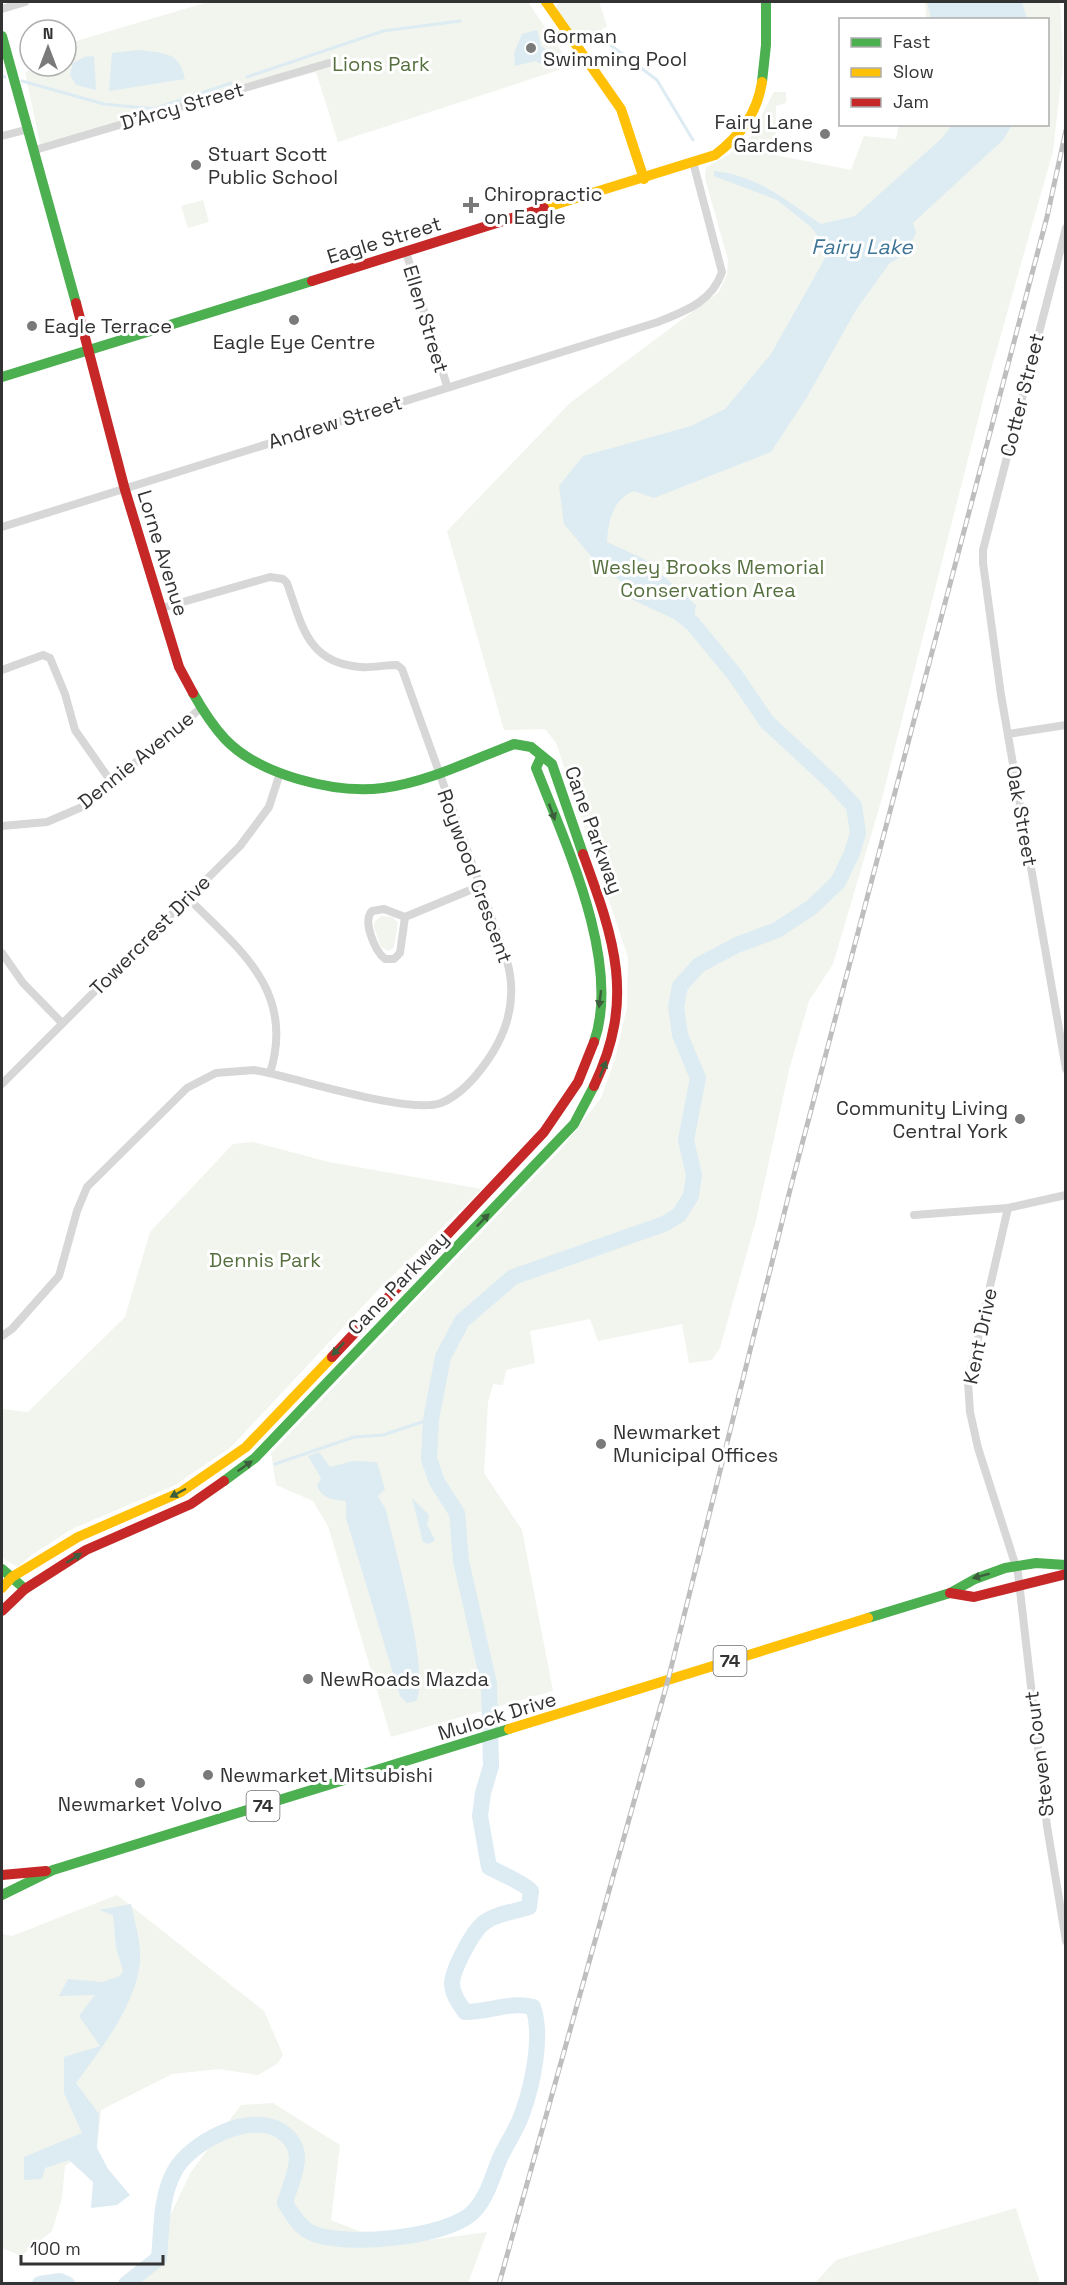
<svg xmlns="http://www.w3.org/2000/svg" width="1067" height="2285" viewBox="0 0 1067 2285" font-family="'Space Grotesk',sans-serif">
<style>
.green{fill:#f1f5ed}
.water{fill:#ddebf3}
.lines{fill:none;stroke-linecap:round;stroke-linejoin:round}
.stream{stroke:#ddebf3;stroke-width:3}
.river{stroke:#ddebf3;stroke-width:16}
.street{stroke:#d7d7d7;stroke-width:8}
.fast{stroke:#4caf50;stroke-width:10}
.slow{stroke:#ffc107;stroke-width:10}
.jam{stroke:#c62828;stroke-width:10}
.rail-casing{stroke:#bebebe;stroke-width:5}
.rail{stroke:#fff;stroke-width:3;stroke-dasharray:9;stroke-linecap:butt}
.oneway{fill:#3c5e3d}
.poi-dot{fill:#7a7a7a;stroke:#fff;stroke-width:2}
.labels{text-anchor:middle;stroke-width:6;stroke-linejoin:round;paint-order:stroke}
.shield{fill:#fff;stroke:#707070;stroke-width:1.5}
.shield-label{font-size:18px;font-weight:bold;fill:#333}
.poi-label{font-size:20px;fill:#333;stroke:#fff;text-anchor:start}
.park-label{font-size:20px;fill:#56703f;stroke:#fff}
.street-label{font-size:20px;fill:#333;stroke:#fff}
.water-label{font-size:21px;font-style:italic;fill:#3f7597;stroke:#fff}
</style>
<rect width="100%" height="100%" fill="#fff"/>
<g class="green">
<path d="M208,2h320l43,64 -233,76 -22,-70 -275,76 -16,-76 21,-6h20v-22z"/>
<path d="M558,2h41l8,24 -27,18 -24,-32z"/>
<path d="M925,2h135l3,62 -10,87 -66,233 -105,414 -49,166 -24,37 -20,69 -33,150 -36,128 -8,12 -23,3 -7,-39 -84,17 -8,-22 -60,12 5,32 -29,7 -3,15 -10,-1 -5,18 -4,71 38,57 31,161 -162,46 -63,-211 -15,-25 -37,-16 -5,-32 291,-305 39,-50 14,-39 12,-52 1,-50 -72,-214 -11,-14 -41,1 -57,-199 123,-128 149,-111 8,-17 1,-15 -23,-82 1,-11 24,-13 20,-17 24,-45h12v11l-10,3 -1,49 76,15 13,-34 32,3 3,-14 149,-1v-104l-122,-1z"/>
<path d="M203,200l6,22 -21,6 -7,-22z"/>
<path d="M381,916l12,1 5,6 -4,24 -5,4 -8,-4 -7,-20 1,-6z"/>
<path d="M253,1142l76,20 153,27 -103,100 -148,158 -56,38 -103,44 -42,27 -12,11 -16,-9v-149l26,3 97,-95 25,-85 83,-88z"/>
<path d="M117,1895l147,116 19,44 -6,9 -19,11 -39,-6 -47,5 -71,36 -3,31 -33,25 -3,32 -10,33 -31,25 -19,-8v-314l10,2z"/>
<path d="M273,2103l67,42 -9,75 62,25 94,-13 -19,51h-345l20,-11 48,-100 50,-67z"/>
<path d="M1016,2208l24,75h-225l21,-23z"/>
</g>
<g class="water">
<path d="M927,2h95l5,17h-96z"/>
<path d="M537,30l4,16 12,8 -7,12 -11,-5 -20,5 -1,-13 8,-19z"/>
<path d="M139,50c26,4 40,1 46,29l-76,12 3,-38z"/>
<path d="M94,56l2,34 -20,-5 -6,-10 3,-12 11,-6z"/>
<path d="M952,125h60l-9,15 -90,83 3,10 -9,19 -18,12 -33,46 -49,87 -36,55 -117,46 -20,-7c-21,8 -26,30 -27,51l37,17 52,46 -3,19 -17,-4 -47,-22 2,-10 -30,-20 -37,-44 -5,-38 24,-30 108,-30 34,-17 46,-55 58,-103 -18,-24 -34,-27 -63,-24v-5c45,5 71,29 107,53l34,-8 87,-78z"/>
<path d="M319,1452l11,15 23,-6 24,1 8,27 -7,7 8,14c8,36 45,165 30,191l-9,2 -7,-7 -54,-178v-17c-13,-1 -23,-2 -29,-15l4,-8 -13,-22z"/>
<path d="M412,1498l17,17 -2,10 8,15 -6,4 -6,-2z"/>
<path d="M131,1904c4,20 12,43 8,65 -7,41 -39,81 -63,114l23,31 -2,34 11,21 22,26 -13,10 -26,3 2,-26 -24,-22 -24,8 -3,11 -18,1v-23l58,-24 -18,-40v-36l36,-11 -21,-30 16,-21 -36,1 9,-17 35,3 17,-6 3,-5 -7,-24 -3,-32 -14,-5z"/>
</g>
<g class="lines">
<g class="stream">
<path d="M586,37l19,4 52,39 36,60"/>
<path d="M2,76l3,1"/>
<path d="M247,77l136,-46 77,-10"/>
<path d="M22,81l82,23 50,5 77,-26"/>
<path d="M275,1464l79,-27 29,-2 48,-16"/>
</g>
<g class="river">
<path d="M40,2284l20,-3 7,3"/>
<path d="M126,2284l33,-26c3,-30 1,-59 15,-86 16,-30 76,-61 107,-41 9,6 16,15 16,27 0,14 -8,31 -12,45 6,9 13,22 23,28 30,18 142,7 166,-20 14,-15 18,-34 26,-53 7,-15 17,-29 22,-44 11,-30 21,-78 11,-107 -23,-6 -42,5 -68,5 -6,-9 -13,-18 -13,-29 1,-14 21,-53 33,-61 12,-9 30,-10 44,-15l2,-16c-8,-9 -30,-17 -42,-24l-9,-51 3,-23 8,-27 -2,-82 -28,-123 -4,-48 -20,-31 -8,-23 2,-40 12,-62 19,-36 51,-44 151,-53 15,-9 12,-19 3,-21 -8,-35 12,-62 -18,-43 -4,-28 4,-21 19,-21 38,-20 40,-15 35,-23 26,-25 14,-29 6,-20 -4,-27 -21,-23 -66,-61 -32,-47 -42,-51 -16,-13"/>
</g>
<g class="street">
<path d="M2,9l23,-7"/>
<path d="M2,136l27,-7"/>
<path d="M35,150l294,-87"/>
<path d="M1066,228l-83,322v13l18,132 65,374"/>
<path d="M406,252l41,134"/>
<path d="M2,527l656,-205c27,-11 54,-20 64,-50l-29,-110"/>
<path d="M2,670l41,-15 7,3 15,36 10,36 37,53"/>
<path d="M1008,734l58,-9"/>
<path d="M2,826l45,-4 35,-15 119,-99"/>
<path d="M188,898c51,51 108,93 82,175"/>
<path d="M405,917l-5,36 -6,6h-9c-10,-8 -23,-38 -13,-48l12,-2 21,8 75,-31"/>
<path d="M2,953l21,30 39,40"/>
<path d="M2,1084l238,-238 29,-39 11,-34"/>
<path d="M1008,1208l-40,174 2,30 8,36 40,125 29,253 19,115"/>
<path d="M914,1215l94,-7 58,-13"/>
<path d="M2,1336l10,-7 47,-53 18,-65 10,-24 8,-8 92,-91 29,-15 38,-3c41,7 154,45 187,33 22,-9 40,-32 52,-51 17,-28 23,-59 14,-91l-105,-292 -5,-4c-13,0 -25,3 -37,2 -53,-4 -58,-42 -73,-84l-4,-4 -13,-2 -108,31"/>
</g>
<g class="fast">
<path d="M2,36l74,267"/>
<path d="M762,82l4,-37v-43"/>
<path d="M2,377l310,-96"/>
<path d="M193,693c9,16 19,32 32,46 34,36 110,55 158,49 45,-6 89,-28 131,-44l17,3 21,17 31,90"/>
<path d="M541,757l-5,11c29,74 86,195 58,274"/>
<path d="M224,1481l31,-23 319,-334 20,-38"/>
<path d="M2,1569l23,20"/>
<path d="M868,1618l82,-25 25,-14 30,-11 31,-5 30,2"/>
<path d="M2,1895l51,-25 456,-141"/>
</g>
<g class="slow">
<path d="M546,2l75,107 23,70"/>
<path d="M544,208l171,-53c25,-19 42,-41 47,-73"/>
<path d="M2,1588l10,-11 66,-40 103,-45 65,-45 86,-90"/>
<path d="M509,1729l359,-111"/>
</g>
<g class="jam">
<path d="M312,281l232,-73"/>
<path d="M76,303l49,187 54,177 14,26"/>
<path d="M583,854c31,85 53,144 11,232"/>
<path d="M332,1357l212,-225 34,-50 16,-40"/>
<path d="M950,1593l24,4 92,-23"/>
<path d="M2,1611l23,-22 61,-39 105,-46 33,-23"/>
<path d="M2,1875l44,-4"/>
</g>
<defs>
<path id="rail" d="M499,2284l169,-604 123,-494 256,-969 19,-87"/>
</defs>
<use href="#rail" class="rail-casing"/>
<use href="#rail" class="rail"/>
</g>
<defs><path id="oneway-solid" d="M-6-.8H1V-3.2L6.5 0L1 3.2V.8H-6Z" transform="scale(1.5)"/></defs>
<g class="oneway">
<use href="#oneway-solid" transform="translate(552 812) rotate(70)"/>
<use href="#oneway-solid" transform="translate(600 999) rotate(97)"/>
<use href="#oneway-solid" transform="translate(603 1069) rotate(-69)"/>
<use href="#oneway-solid" transform="translate(483 1220) rotate(-46)"/>
<use href="#oneway-solid" transform="translate(338 1349) rotate(133)"/>
<use href="#oneway-solid" transform="translate(245 1466) rotate(-35)"/>
<use href="#oneway-solid" transform="translate(178 1493) rotate(152)"/>
<use href="#oneway-solid" transform="translate(74 1558) rotate(-32)"/>
<use href="#oneway-solid" transform="translate(981 1576) rotate(165)"/>
</g>
<g class="poi-dot">
<circle cx="531" cy="48" r="6"/>
<circle cx="825" cy="134" r="6"/>
<circle cx="196" cy="165" r="6"/>
<path d="M468 196h6v6h6v6h-6v6h-6v-6h-6v-6h6z"/>
<circle cx="294" cy="320" r="6"/>
<circle cx="32" cy="326" r="6"/>
<circle cx="1020" cy="1119" r="6"/>
<circle cx="601" cy="1444" r="6"/>
<circle cx="308" cy="1679" r="6"/>
<circle cx="208" cy="1775" r="6"/>
<circle cx="140" cy="1783" r="6"/>
</g>
<g class="labels">
<g class="shield">
<rect x="713.5" y="1646" width="33" height="30" rx="4.5"/>
<rect x="246.5" y="1791" width="33" height="30" rx="4.5"/>
</g>
<g class="shield-label">
<text x="730" y="1667">74</text>
<text x="263" y="1812">74</text>
</g>
<g class="poi-label">
<text x="543" y="43">Gorman<tspan x="543" dy="23">Swimming Pool</tspan></text>
<text x="813" y="129" text-anchor="end">Fairy Lane<tspan x="813" dy="23">Gardens</tspan></text>
<text x="208" y="161">Stuart Scott<tspan x="208" dy="23">Public School</tspan></text>
<text x="484" y="201">Chiropractic<tspan x="484" dy="23">on Eagle</tspan></text>
<text x="44" y="333">Eagle Terrace</text>
<text x="294" y="349" text-anchor="middle">Eagle Eye Centre</text>
<text x="1008" y="1115" text-anchor="end">Community Living<tspan x="1008" dy="23">Central York</tspan></text>
<text x="613" y="1439">Newmarket<tspan x="613" dy="23">Municipal Offices</tspan></text>
<text x="320" y="1686">NewRoads Mazda</text>
<text x="220" y="1782">Newmarket Mitsubishi</text>
<text x="140" y="1811" text-anchor="middle">Newmarket Volvo</text>
</g>
<g class="park-label">
<text x="381" y="71">Lions Park</text>
<text x="708" y="574">Wesley Brooks Memorial<tspan x="708" dy="23">Conservation Area</tspan></text>
<text x="265" y="1267">Dennis Park</text>
</g>
<g class="street-label">
<text transform="translate(182 106) rotate(-16)" y="7">D'Arcy Street</text>
<text transform="translate(384 240) rotate(-17)" y="7">Eagle Street</text>
<text transform="translate(426 319) rotate(73)" y="7">Ellen Street</text>
<text transform="translate(1022 395) rotate(-76)" y="7">Cotter Street</text>
<text transform="translate(335 422) rotate(-17)" y="7">Andrew Street</text>
<text transform="translate(163 553) rotate(73)" y="7">Lorne Avenue</text>
<text transform="translate(136 760) rotate(-39)" y="7">Dennie Avenue</text>
<text transform="translate(1022 816) rotate(80)" y="7">Oak Street</text>
<text transform="translate(594 830) rotate(70)" y="7">Cane Parkway</text>
<text transform="translate(475 876) rotate(70)" y="7">Roywood Crescent</text>
<text transform="translate(150 935) rotate(-45)" y="7">Towercrest Drive</text>
<text transform="translate(398 1283) rotate(-46)" y="7">Cane Parkway</text>
<text transform="translate(980 1336) rotate(-78)" y="7">Kent Drive</text>
<text transform="translate(497 1716) rotate(-17)" y="7">Mulock Drive</text>
<text transform="translate(1039 1754) rotate(-97)" y="7">Steven Court</text>
</g>
<g class="water-label">
<text x="862" y="254">Fairy Lake</text>
</g>
</g>
<rect width="1067" height="2285" fill="none" stroke="#333333" stroke-width="6"/>
<rect x="839" y="18" width="210" height="108" fill="#ffffff" stroke="#adadad" stroke-width="1.5"/>
<rect x="851" y="38" width="30" height="9" fill="#4caf50" stroke="#adadad" stroke-width="1.5"/>
<text x="893" y="48" font-size="18" fill="#333333">Fast</text>
<rect x="851" y="68" width="30" height="9" fill="#ffc107" stroke="#adadad" stroke-width="1.5"/>
<text x="893" y="78" font-size="18" fill="#333333">Slow</text>
<rect x="851" y="98" width="30" height="9" fill="#c62828" stroke="#adadad" stroke-width="1.5"/>
<text x="893" y="108" font-size="18" fill="#333333">Jam</text>
<g transform="translate(48 48)"><circle r="28" fill="#ffffff" stroke="#adadad" stroke-width="1.5"/>
<path d="M0-4.5L10 22L0 15L-10 22Z" fill="#7a7a7a"/>
<text y="-9" font-size="16" font-weight="bold" text-anchor="middle" fill="#333333">N</text>
</g>
<path d="M21 2255v9h142v-9" fill="none" stroke="#333333" stroke-width="3"/>
<text x="30" y="2255" font-size="18" fill="#333333" stroke="#ffffff" stroke-width="4.5" paint-order="stroke">100 m</text>
</svg>
